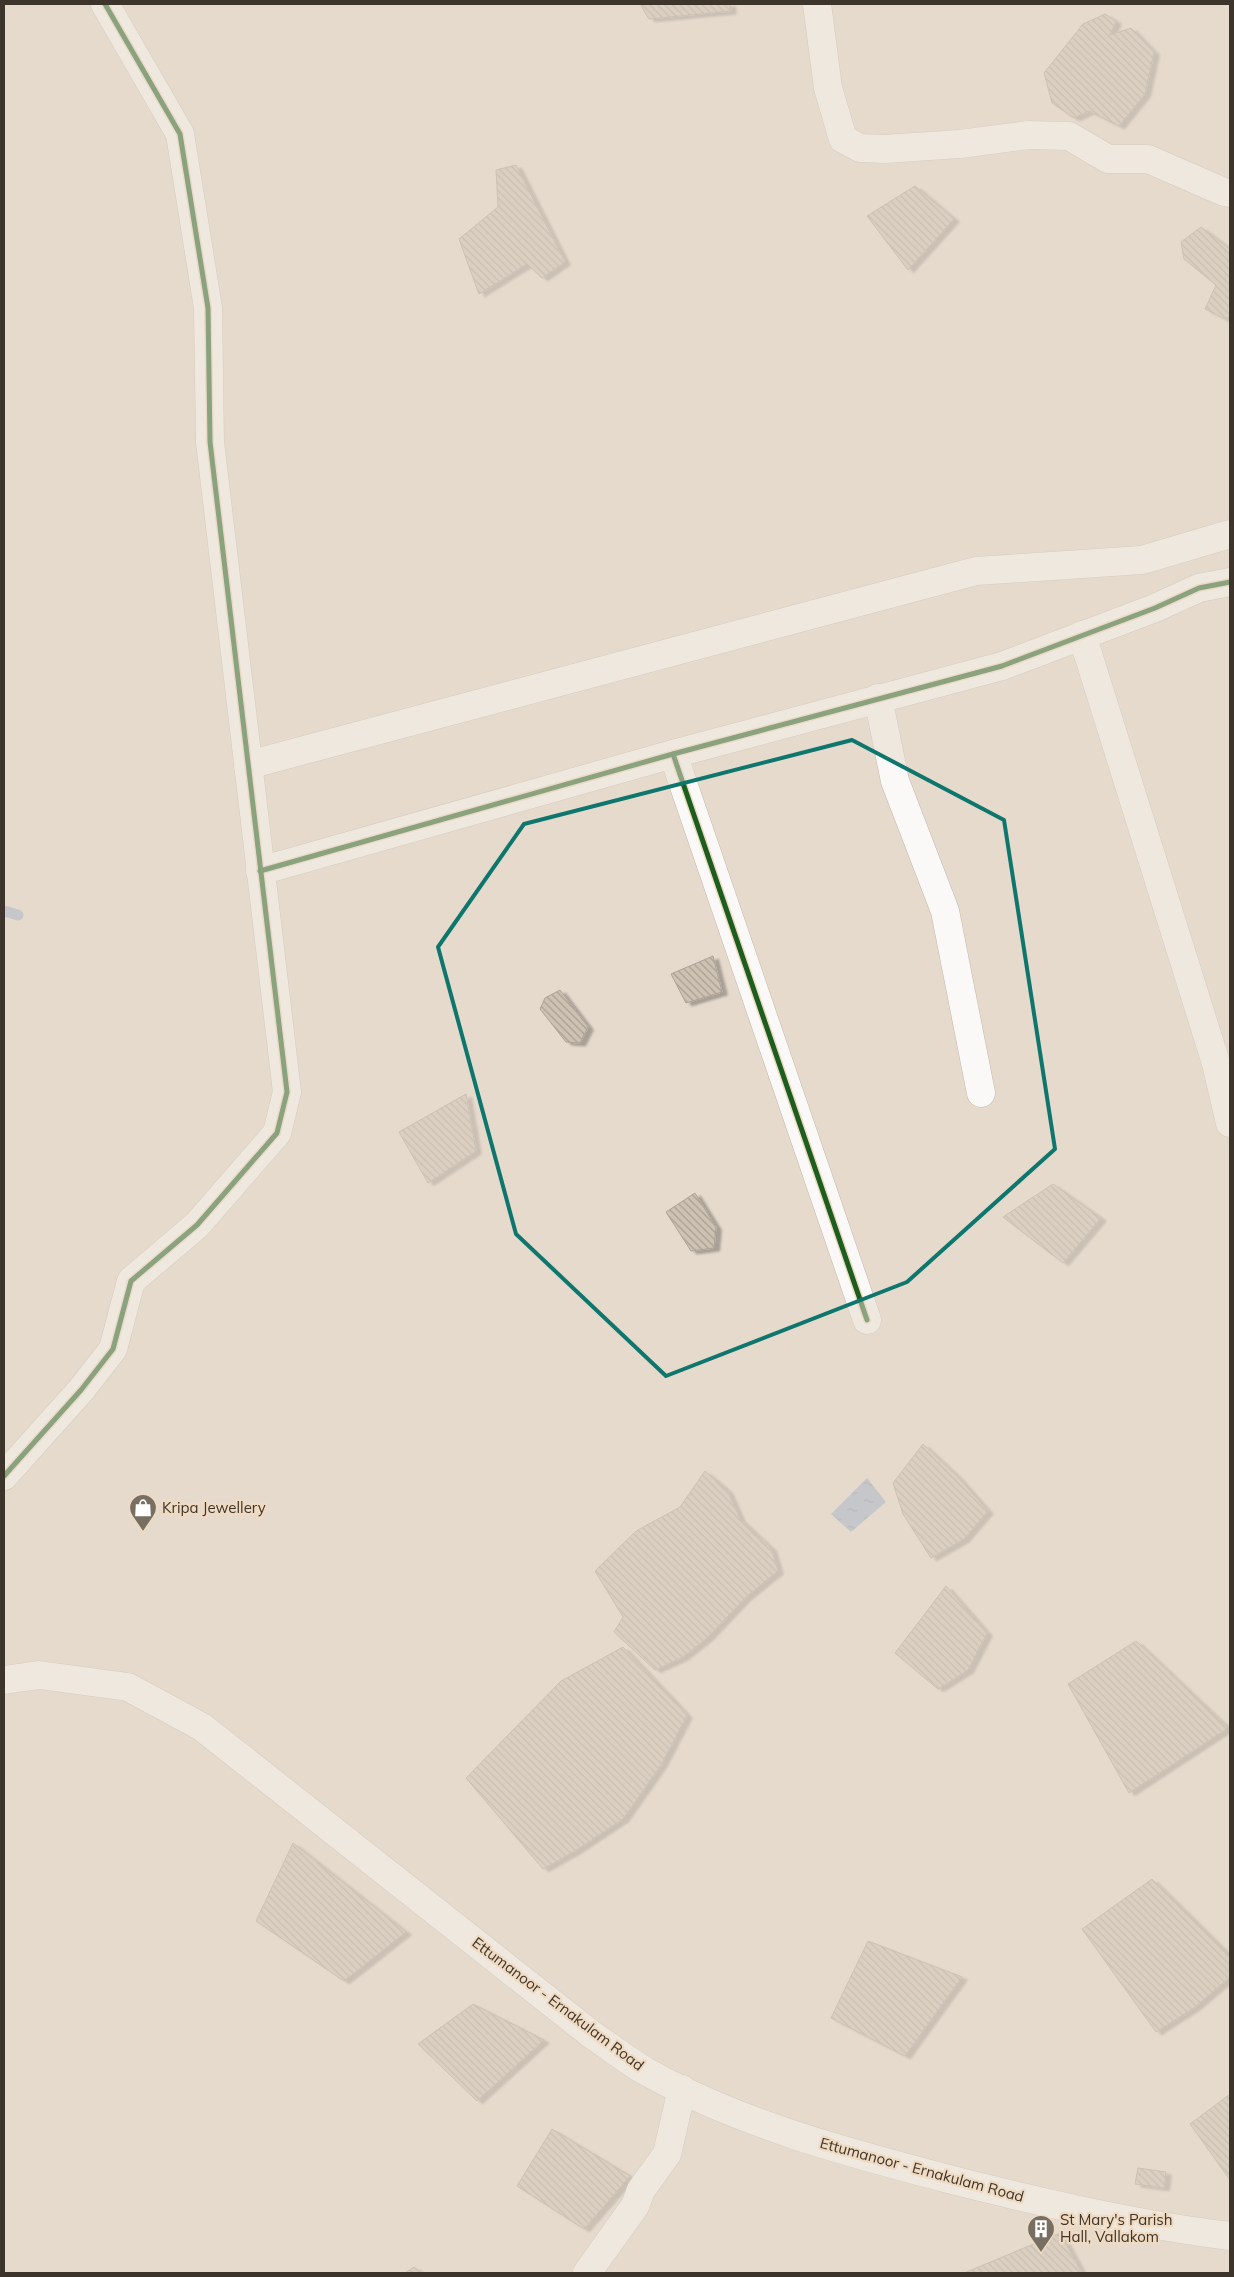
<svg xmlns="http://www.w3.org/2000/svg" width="1234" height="2277" viewBox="0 0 1234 2277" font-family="Mulish,sans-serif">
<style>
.water{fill:url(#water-ripples)}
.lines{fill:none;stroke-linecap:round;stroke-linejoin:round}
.stream{stroke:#a1b0c9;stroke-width:11}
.building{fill:url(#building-back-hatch);stroke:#aca298;filter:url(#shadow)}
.minor-casing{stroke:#c2b8ae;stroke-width:29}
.primary-casing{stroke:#c2b8ae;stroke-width:29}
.minor{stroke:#fbf9f7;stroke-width:28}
.primary{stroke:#fbf9f7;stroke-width:28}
.cycleway-casing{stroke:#f0dbc2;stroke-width:8}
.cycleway{stroke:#1b5e20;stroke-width:5}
.marked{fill:none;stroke:#0f766e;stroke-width:4;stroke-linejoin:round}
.labels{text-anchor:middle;stroke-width:4.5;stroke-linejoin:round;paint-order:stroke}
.poi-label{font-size:15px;fill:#3d352b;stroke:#f0dbc2;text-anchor:start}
.street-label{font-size:15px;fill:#3d352b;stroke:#f0dbc2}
</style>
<defs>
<pattern id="water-ripples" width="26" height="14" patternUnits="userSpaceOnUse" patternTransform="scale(1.25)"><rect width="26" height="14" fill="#a1b0c9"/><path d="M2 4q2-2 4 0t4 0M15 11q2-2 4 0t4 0" fill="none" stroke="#8490a3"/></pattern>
<pattern id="building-back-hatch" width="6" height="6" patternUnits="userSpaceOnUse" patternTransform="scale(1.25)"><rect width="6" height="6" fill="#cec2b3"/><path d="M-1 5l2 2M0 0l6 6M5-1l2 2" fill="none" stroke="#a89e92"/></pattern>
<filter id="shadow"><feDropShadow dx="5.5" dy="3" stdDeviation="1" flood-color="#0004"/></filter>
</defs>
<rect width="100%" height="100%" fill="#e6dacc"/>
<path class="water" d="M867,1478l19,24 -35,30 -20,-18z"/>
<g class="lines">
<path class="stream" d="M4,911l14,4"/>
</g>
<g class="building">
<path d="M640,4h90l1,7 -82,8z"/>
<path d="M1105,14l11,7 -6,14 21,-7 23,24 -9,42 -26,32 -30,-15 -15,7 -22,-15 -8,-30 39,-49z"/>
<path d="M516,165l49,97 -23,16 -15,-14 -48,30 -20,-55 39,-32 -2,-37z"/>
<path d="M915,186l39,33 -46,51 -41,-54z"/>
<path d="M1201,227l29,22v67l-5,3 -20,-10 11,-24 -32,-26 -3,-17z"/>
<path d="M713,956l9,36 -36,11 -15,-29z"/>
<path d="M560,990l28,37 -8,16 -14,-1 -26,-33 5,-11z"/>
<path d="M466,1094l10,57 -48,32 -29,-51z"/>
<path d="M1053,1184l48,34 -38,45 -60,-46z"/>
<path d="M695,1193l21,34 -2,21 -23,3 -25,-39z"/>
<path d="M923,1444l34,32 31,35 -24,28 -33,19 -28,-44 -10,-31z"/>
<path d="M705,1471l22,19 13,29 31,29 7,23 -32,26 -38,40 -25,20 -28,13 -41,-38 9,-15 -28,-46 41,-40 44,-24z"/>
<path d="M946,1586l41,47 -19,37 -30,19 -43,-36z"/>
<path d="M1136,1641l92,87 -99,65 -61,-109z"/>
<path d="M623,1647l64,68 -26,50 -38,54 -48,32 -32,18 -77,-91 95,-97z"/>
<path d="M293,1843l113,89 -62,49 -88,-60z"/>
<path d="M1152,1879l78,77v21l-35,30 -39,25 -74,-103z"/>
<path d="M868,1941l94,36 -57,79 -74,-38z"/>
<path d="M473,2004l71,36 -67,61 -59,-57z"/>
<path d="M1230,2094v86l-40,-56z"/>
<path d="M552,2129l78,47 -46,53 -67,-43z"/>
<path d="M1138,2168l28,4 -2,16 -29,-4z"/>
<path d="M1060,2233l22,40h-118z"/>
<path d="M414,2267l8,6h-17z"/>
</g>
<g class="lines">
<defs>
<g id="minor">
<path d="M817,4l11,84 15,51 17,9 24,1 76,-5 68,-9 41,1 39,23h40l76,33 6,1"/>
<path d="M1082,635l134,428 14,60"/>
<path d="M878,698l17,83 50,130 36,182"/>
<path d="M673,754l194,566"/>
<path d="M248,765l728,-194 166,-11 88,-26"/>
<path d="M260,871l413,-117 329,-88 153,-58 44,-20 31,-6"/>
<path d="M4,1476l77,-86 32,-41 18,-68 66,-56 80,-92 10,-41 -77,-650 -2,-134 -28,-174 -75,-130"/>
<path d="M587,2273l48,-67 6,-16 26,-36 15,-65"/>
</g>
<path id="primary" d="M4,1680l35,-5 89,12 74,40 389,307c19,13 37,27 56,38 97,54 206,82 313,110 89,22 179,43 270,54"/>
</defs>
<use href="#minor" class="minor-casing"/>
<use href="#primary" class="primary-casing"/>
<use href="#minor" class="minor"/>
<use href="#primary" class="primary"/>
<defs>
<g id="cycleway">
<path d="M673,754l194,566"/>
<path d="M260,871l413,-117 329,-88 153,-58 44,-20 31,-6"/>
<path d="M4,1476l77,-86 32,-41 18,-68 66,-56 80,-92 10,-41 -77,-650 -2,-134 -28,-174 -75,-130"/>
</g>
</defs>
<use href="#cycleway" class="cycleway-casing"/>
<use href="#cycleway" class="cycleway"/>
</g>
<path d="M0 0H1234V2277H0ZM852,740l152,80 51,329 -148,133 -241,94 -150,-142 -78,-287 86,-123z" fill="#e6dacc" fill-opacity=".55" fill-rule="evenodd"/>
<path class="marked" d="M852,740l152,80 51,329 -148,133 -241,94 -150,-142 -78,-287 86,-123z"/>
<defs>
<symbol id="shop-pin" viewBox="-11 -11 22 30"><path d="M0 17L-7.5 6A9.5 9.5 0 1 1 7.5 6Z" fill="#786f63" stroke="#f0dbc2"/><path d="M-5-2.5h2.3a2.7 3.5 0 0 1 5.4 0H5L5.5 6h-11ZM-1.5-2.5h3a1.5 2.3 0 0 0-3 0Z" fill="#fff"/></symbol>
<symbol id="building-pin" viewBox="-11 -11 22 30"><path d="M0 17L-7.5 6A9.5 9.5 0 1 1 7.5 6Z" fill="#786f63" stroke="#f0dbc2"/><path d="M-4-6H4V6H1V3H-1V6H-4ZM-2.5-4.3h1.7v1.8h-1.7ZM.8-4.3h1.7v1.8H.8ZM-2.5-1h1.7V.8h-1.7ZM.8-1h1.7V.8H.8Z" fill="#fff"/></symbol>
</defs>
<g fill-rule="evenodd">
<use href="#shop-pin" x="127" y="1492" width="32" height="43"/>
<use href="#building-pin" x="1025" y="2213" width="32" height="43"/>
</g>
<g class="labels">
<g class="poi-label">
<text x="162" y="1513">Kripa Jewellery</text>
<text x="1060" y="2225">St Mary's Parish<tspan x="1060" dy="17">Hall, Vallakom</tspan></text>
</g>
<g class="street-label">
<text transform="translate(558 2004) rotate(37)" y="5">Ettumanoor - Ernakulam Road</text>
<text transform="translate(922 2170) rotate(15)" y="5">Ettumanoor - Ernakulam Road</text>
</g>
</g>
<rect width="1234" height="2277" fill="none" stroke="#3d352b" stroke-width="10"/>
</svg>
